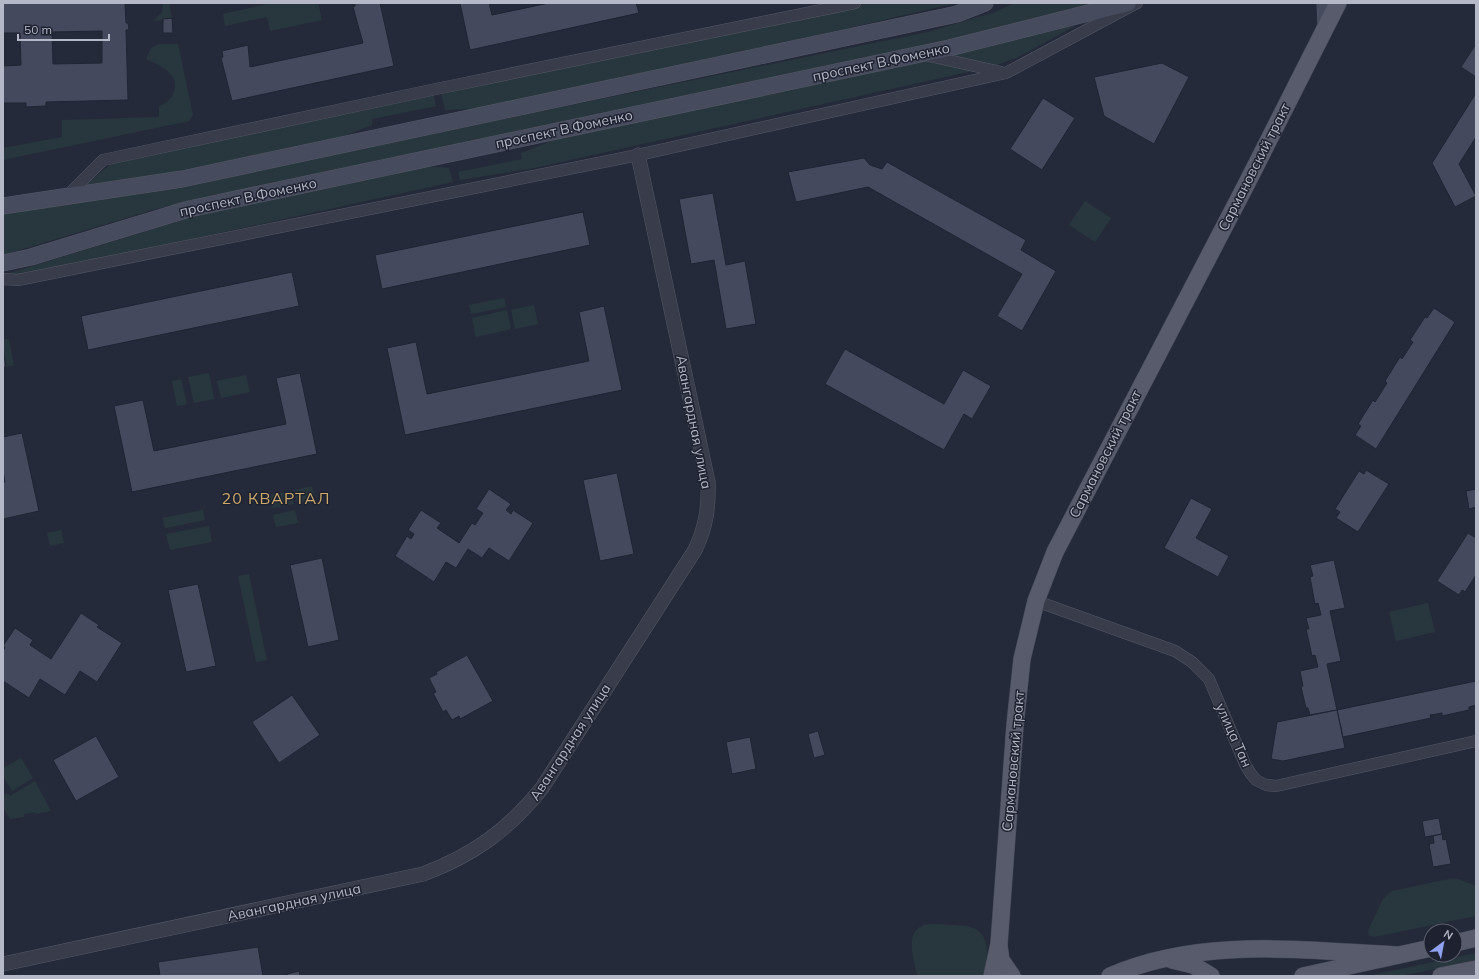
<svg xmlns="http://www.w3.org/2000/svg" width="1479" height="979" viewBox="0 0 1479 979" font-family="Mulish,sans-serif">
<style>
.green{fill:#28373d}
.building{fill:#44495d;stroke:#202432;fill-rule:evenodd}
.lines{fill:none;stroke-linecap:round;stroke-linejoin:round}
.minor-casing{stroke:#545866;stroke-width:12}
.tertiary-casing{stroke:#545866;stroke-width:15}
.secondary-casing{stroke:#545866;stroke-width:17}
.primary-casing{stroke:#424654;stroke-width:18}
.minor{stroke:#393c4b;stroke-width:11}
.tertiary{stroke:#393c4b;stroke-width:14}
.secondary{stroke:#474b5e;stroke-width:16}
.primary{stroke:#575b6b;stroke-width:17}
.labels{text-anchor:middle;stroke-width:3;stroke-linejoin:round;paint-order:stroke}
.street-label{font-size:14px;fill:#b4b8c7;stroke:#1e2230}
.quarter-label{font-size:16px;letter-spacing:1px;fill:#cdaa6a;stroke:#1e2230}
</style>
<rect width="100%" height="100%" fill="#252a3b"/>
<g class="green">
<path d="M163,3h6l3,15 -19,3 9,-9z"/>
<path d="M272,3h46l4,17 -52,11 -3,-14 -42,9 -2,-12z"/>
<path d="M869,3h87l-129,30 -346,75 -36,2 -4,-17z"/>
<path d="M1015,3h72l5,4 -130,34 -806,168 -153,46v-42l442,-82 483,-99 67,-20z"/>
<path d="M1077,25l-61,33 -25,9 -457,101 -74,12 -2,-8 64,-13 -1,-6 36,-14z"/>
<path d="M159,44h19l15,71 -4,6 -186,39v-12l59,-11v-17l97,-3v-11c12,-3 21,-19 13,-30 -6,-8 -17,-13 -26,-17l5,-11z"/>
<path d="M433,94l3,12 -64,13v6l-33,13 -165,34 -88,13 25,-21z"/>
<path d="M423,166l26,2 4,14 -431,94 -19,-1 203,-62z"/>
<path d="M1085,201l26,17 -16,24 -26,-17z"/>
<path d="M504,298l2,9 -35,7 -2,-9z"/>
<path d="M534,305l4,19 -23,5 -4,-19z"/>
<path d="M507,310l4,19 -35,8 -4,-19z"/>
<path d="M9,339l5,26 -8,2 -3,-27z"/>
<path d="M209,373l5,26 -20,4 -6,-26z"/>
<path d="M246,375l4,17 -29,6 -4,-17z"/>
<path d="M181,379l6,25 -10,2 -5,-25z"/>
<path d="M312,486l3,13 -18,4 -3,-13z"/>
<path d="M291,491l3,13 -22,4 -3,-13z"/>
<path d="M203,510l2,10 -40,8 -2,-10z"/>
<path d="M295,510l3,13 -22,4 -3,-12z"/>
<path d="M209,526l3,16 -42,8 -4,-16z"/>
<path d="M61,530l3,13 -14,3 -3,-13z"/>
<path d="M249,574l18,86 -11,2 -18,-86z"/>
<path d="M1428,603l7,29 -39,9 -7,-29z"/>
<path d="M21,758l12,20 -21,13 -9,-15v-8z"/>
<path d="M35,781l16,30 -16,3v-2l-11,2v3l-14,2 -7,-11v-13l5,-1 2,2z"/>
<path d="M1449,879h9l18,7v30l-102,21 -5,-2 -1,-4 15,-32 9,-8z"/>
<path d="M935,924c12,1 27,0 38,4 19,7 15,33 10,48h-66c-2,-14 -13,-43 5,-50 4,-2 9,-2 13,-2z"/>
<path d="M1476,953v7l-75,16h-34z"/>
</g>
<g class="building">
<path d="M3,3h122l1,20h2l1,7h-3l2,70 -82,2v4l-20,1v-4h-23v-37l18,-1 -1,-32h-17zM102,31v32l-49,1 -1,-32z"/>
<path d="M355,3h25l14,63 -162,35 -11,-43 2,-1 -1,-6 26,-6 2,22 113,-24 -10,-36 2,-1z"/>
<path d="M460,3h29l3,12 57,-12h87l3,10 -169,37z"/>
<path d="M172,18l1,15h-10v-14z"/>
<path d="M1476,44v33l-15,-10z"/>
<path d="M1162,63l27,14 -35,67 -50,-28 -10,-39z"/>
<path d="M1476,93v44l-17,27 17,32 -21,11 -23,-44z"/>
<path d="M1043,98l32,20 -33,52 -32,-21z"/>
<path d="M864,158l6,7 12,4 5,-7 139,78 -5,10 35,21 -34,60 -25,-15 25,-42 -154,-87 -72,15 -8,-30z"/>
<path d="M713,193l13,72 19,-4 11,63 -30,5 -12,-69 -23,4 -12,-65z"/>
<path d="M583,212l7,33 -208,44 -7,-34z"/>
<path d="M292,272l7,34 -211,44 -7,-34z"/>
<path d="M604,306l18,84 -217,45 -18,-87 29,-6 11,52 162,-33 -10,-49z"/>
<path d="M1434,308l21,14 -79,127 -21,-14 6,-9 -3,-2 15,-24 2,2 12,-19 -2,-2 15,-24 2,2 11,-17 -3,-2 15,-23 2,1z"/>
<path d="M845,349l99,55 19,-34 28,16 -19,33 -8,-5 -20,36 -119,-66z"/>
<path d="M3,351l3,16h-3z"/>
<path d="M300,373l17,81 -185,38 -18,-86 29,-6 11,51 132,-27 -10,-46z"/>
<path d="M22,433l17,78 -36,8v-37h2l-2,-11v-34z"/>
<path d="M1366,470l23,14 -31,48 -22,-14 4,-6 -5,-3 24,-38 5,3z"/>
<path d="M617,473l17,81 -34,7 -17,-81z"/>
<path d="M489,489l22,15 -5,6 5,4 2,-4 20,13 -24,38 -20,-13 -7,10 -14,-9 -12,19 -10,-6 -12,20 -39,-26 12,-20 4,3 3,-5 -6,-4 13,-20 20,13 -4,5 22,15 13,-20 3,2 8,-12 -7,-4z"/>
<path d="M1476,489v18l-7,2 -3,-18z"/>
<path d="M1191,498l21,11 -16,29 33,18 -11,21 -54,-29z"/>
<path d="M1468,533l8,5v37l-11,17 -3,-2 -3,5 -22,-14z"/>
<path d="M322,558l17,82 -31,7 -18,-82z"/>
<path d="M1334,560l11,48 -15,3 11,50 -14,3 10,46 -27,5 -2,-7h-2l-5,-21 2,-1 -3,-15 18,-4 -3,-12 -3,1 -6,-27h3l-3,-11 15,-3 -3,-12 -3,1 -5,-27 3,-1 -3,-11z"/>
<path d="M198,584l18,82 -30,6 -18,-82z"/>
<path d="M81,613l18,12 -2,2 25,16 -25,39 -17,-11 -15,24 -25,-16 -11,19 -26,-17v-30l2,-4 -2,-1 12,-18 18,12 -3,5 21,14z"/>
<path d="M467,655l26,46 -33,18 -1,-3 -7,4 -6,-10 -3,2 -10,-19 3,-1 -7,-14 8,-4 -1,-2z"/>
<path d="M1476,681v24l-7,2v3l-27,6v-3l-5,1 -7,1 1,3 -88,19 -6,-27z"/>
<path d="M292,695l28,40 -41,28 -27,-41z"/>
<path d="M1337,710l8,38 -62,13 -12,-2 6,-37z"/>
<path d="M818,731l7,24 -11,3 -6,-24z"/>
<path d="M96,736l23,41 -43,24 -23,-41z"/>
<path d="M750,737l6,32 -24,5 -6,-32z"/>
<path d="M1439,818l3,16 -17,3 -3,-16z"/>
<path d="M1442,834l1,6 3,-1 5,25 -18,3 -4,-23 5,-1 -1,-7z"/>
<path d="M258,947l5,29h-103l-2,-14z"/>
<path d="M299,971l1,5h-12l-1,-2z"/>
</g>
<g class="lines">
<defs>
<g id="minor">
<path d="M925,55l76,17"/>
<path d="M67,196l36,-36 333,-71 419,-86"/>
<path d="M3,279l15,1 620,-125 368,-82 131,-70"/>
<path d="M1036,601l139,50 17,11 17,17 36,85 6,10 5,6 10,5 10,1 200,-45"/>
</g>
<path id="tertiary" d="M3,964l420,-90c51,-19 85,-44 119,-86l153,-238c11,-23 14,-43 13,-68l-70,-327"/>
<g id="secondary">
<path d="M1325,3l1,22"/>
<path d="M3,206l179,-27 775,-165 28,-11"/>
<path d="M3,263l28,-6 158,-48 760,-161 179,-45"/>
</g>
<g id="primary">
<path d="M1455,943l21,-5"/>
<path d="M999,946l2,14 11,16"/>
<path d="M1172,960l21,5 18,11"/>
<path d="M992,976l7,-32 16,-219 7,-66 14,-58 19,-49 192,-369 91,-180"/>
<path d="M1110,976c89,-39 191,-26 286,-21"/>
<path d="M1303,976l128,-28"/>
<path d="M1441,976l35,-7"/>
</g>
</defs>
<use href="#minor" class="minor-casing"/>
<use href="#tertiary" class="tertiary-casing"/>
<use href="#secondary" class="secondary-casing"/>
<use href="#primary" class="primary-casing"/>
<use href="#minor" class="minor"/>
<use href="#tertiary" class="tertiary"/>
<use href="#secondary" class="secondary"/>
<use href="#primary" class="primary"/>
</g>
<g class="labels">
<g class="street-label">
<text transform="translate(881 62) rotate(-12)" y="5">проспект В.Фоменко</text>
<text transform="translate(564 129) rotate(-12)" y="5">проспект В.Фоменко</text>
<text transform="translate(1254 167) rotate(-63)" y="5">Сармановский тракт</text>
<text transform="translate(248 197) rotate(-12)" y="5">проспект В.Фоменко</text>
<text transform="translate(694 422) rotate(79)" y="5">Авангардная улица</text>
<text transform="translate(1105 454) rotate(-63)" y="5">Сармановский тракт</text>
<text transform="translate(1234 735) rotate(66)" y="5">улица Тан</text>
<text transform="translate(570 742) rotate(-57)" y="5">Авангардная улица</text>
<text transform="translate(1013 761) rotate(-85)" y="5">Сармановский тракт</text>
<text transform="translate(294 902) rotate(-12)" y="5">Авангардная улица</text>
</g>
<g class="quarter-label">
<text x="276" y="504">20 КВАРТАЛ</text>
</g>
</g>
<rect width="1479" height="979" fill="none" stroke="#b4b8c7" stroke-width="8"/>
<g transform="translate(1443 943) rotate(32)"><circle r="19" fill="#1e2230" stroke="#5a5e6c"/>
<path d="M0-3L7 15L0 10L-7 15Z" fill="#90a1f0"/>
<text y="-6" font-size="11" font-weight="bold" text-anchor="middle" fill="#b4b8c7">N</text>
</g>
<path d="M18 34v6h91v-6" fill="none" stroke="#b4b8c7" stroke-width="2"/>
<text x="24" y="34" font-size="12" fill="#b4b8c7" stroke="#1e2230" stroke-width="3" paint-order="stroke">50 m</text>
</svg>
